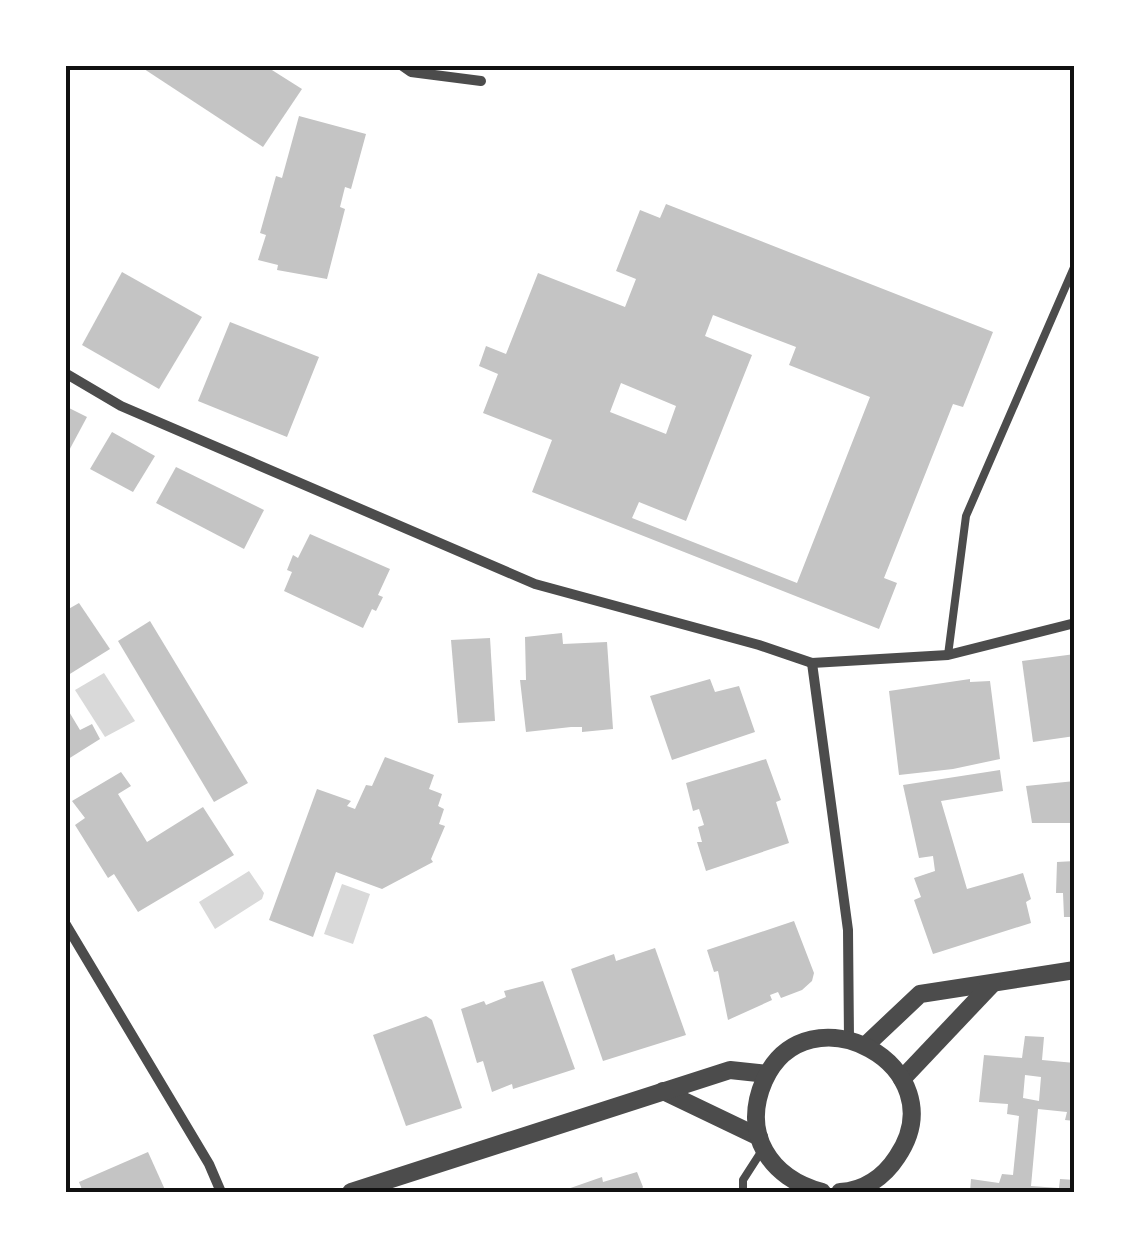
<svg xmlns="http://www.w3.org/2000/svg" width="1140" height="1257" viewBox="0 0 1140 1257" font-family="Roboto,sans-serif">
<style>
.water{fill:#d9d9d9}
.building{fill:#c4c4c4;fill-rule:evenodd}
.lines{fill:none;stroke-linecap:round;stroke-linejoin:round}
.service{stroke:#4c4c4c;stroke-width:8}
.minor{stroke:#4c4c4c;stroke-width:10}
.tertiary{stroke:#4c4c4c;stroke-width:18}
.neatline{fill:none;stroke:#111;stroke-width:4}
</style>
<rect width="100%" height="100%" fill="#fff"/>
<g class="water">
<path d="M104,673l31,48 -30,16 -30,-47z"/>
<path d="M249,871l15,22 -2,6 -47,30 -16,-27z"/>
<path d="M342,884l28,10 -17,50 -29,-10z"/>
</g>
<g class="building">
<path d="M138,65h126l38,24 -39,58z"/>
<path d="M299,116l67,18 -15,55 -6,-2 -5,20 5,2 -18,70 -50,-9 1,-5 -20,-5 8,-25 -6,-2 16,-57 6,2z"/>
<path d="M666,204l327,128 -30,75 -10,-3 -69,174 13,5 -18,46 -347,-137 20,-52 -69,-27 15,-39 -19,-8 7,-20 20,8 32,-81 87,34 11,-28 -20,-8 24,-61 20,8zM713,315l83,32 -7,18 81,32 -73,186 -165,-65 7,-16 47,19 66,-166 -47,-19zM621,383l55,23 -10,28 -56,-22z"/>
<path d="M122,272l80,45 -43,72 -77,-44z"/>
<path d="M230,322l89,35 -32,80 -89,-36z"/>
<path d="M65,406l22,11 -22,41z"/>
<path d="M112,432l43,24 -22,36 -43,-23z"/>
<path d="M176,467l88,43 -20,39 -88,-46z"/>
<path d="M310,534l80,35 -12,26 5,2 -7,14 -4,-2 -9,19 -79,-37 8,-19 -5,-2 6,-15 5,3z"/>
<path d="M79,603l31,46 -45,28v-66z"/>
<path d="M150,621l98,162 -34,19 -96,-161z"/>
<path d="M562,633l1,11 44,-2 6,87 -31,3v-5h-11l-45,5 -6,-52h6l-1,-43z"/>
<path d="M490,638l5,83 -37,2 -7,-83z"/>
<path d="M1075,654v82l-42,6 -11,-81z"/>
<path d="M710,679l5,13 24,-6 16,46 -83,28 -22,-64z"/>
<path d="M970,679v3l20,-1 10,78 -47,10 -54,6 -10,-84z"/>
<path d="M65,705l15,25 12,-6 8,15 -35,22z"/>
<path d="M385,757l49,18 -5,14 13,5 -4,12 6,3 -5,15 6,2 -14,33 2,3 -51,27 -46,-17 -23,65 -44,-17 48,-131 34,12 -4,5 8,3 11,-24 6,1z"/>
<path d="M766,759l15,41 -5,2 13,41 -83,28 -9,-29h5l-4,-15 6,-2 -5,-16 -6,2 -7,-28z"/>
<path d="M1000,770l3,21 -62,10 26,88 56,-16 8,26 -5,3 5,21 -98,31 -19,-54 7,-3 -7,-19 21,-7 -2,-15 -14,2 -16,-73z"/>
<path d="M121,772l10,14 -13,8 29,48 56,-35 31,48 -96,57 -24,-38 -6,4 -33,-53 10,-7 -13,-17z"/>
<path d="M1075,781v42h-43l-6,-37z"/>
<path d="M1075,861v56h-11l-1,-24h-7l1,-31z"/>
<path d="M794,921l20,52 -2,8 -10,9 -21,8 -3,-6 -8,3 2,5 -44,20 -10,-49 -4,1 -7,-22z"/>
<path d="M655,948l31,87 -83,26 -32,-92 43,-15 2,7z"/>
<path d="M543,981l32,88 -62,20 -1,-5 -20,8 -9,-31 -6,2 -16,-54 23,-8 2,4 20,-8 -2,-6z"/>
<path d="M426,1016l6,4 30,88 -56,18 -33,-91z"/>
<path d="M1025,1036l19,1 -2,23 33,3v58l-10,-1 2,-8 -29,-3 -7,77 28,2 1,-9 15,1v12h-105l1,-13 28,4 3,-9 11,1 6,-59 -12,-2 1,-10 -29,-2 5,-47 38,3zM1025,1075l16,2 -2,24 -16,-3z"/>
<path d="M148,1152l18,40h-83l-4,-10z"/>
<path d="M637,1172l6,15 -3,5h-81l43,-15 1,5z"/>
</g>
<g class="lines">
<g class="service">
<path d="M948,655l18,-139 109,-251"/>
<path d="M743,1192v-12l20,-31"/>
</g>
<g class="minor">
<path d="M401,65l10,7 70,9"/>
<path d="M65,373l56,33 414,178 224,61 53,18 136,-8 127,-32"/>
<path d="M812,663l36,267 1,109"/>
<path d="M65,923l144,241 12,28"/>
</g>
<g class="tertiary">
<path d="M866,1045l54,-51 155,-24"/>
<path d="M902,1079l90,-95"/>
<path d="M663,1091l96,46"/>
<path d="M351,1192l379,-122 37,4"/>
<path d="M822,1192c-52,-14 -81,-58 -58,-111 43,-96 195,-15 133,76 -13,20 -33,34 -57,35"/>
</g>
</g>
<rect width="1140" height="1257" fill="none" stroke="#ffffff" stroke-width="135"/>
<rect x="68" y="68" width="1004" height="1122" class="neatline"/>
</svg>
